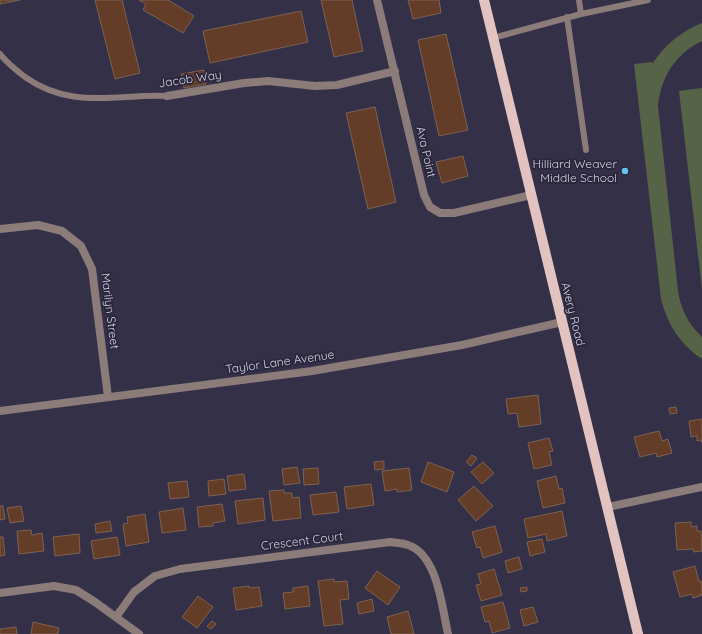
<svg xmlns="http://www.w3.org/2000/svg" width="702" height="634" viewBox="0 0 702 634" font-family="Quicksand,sans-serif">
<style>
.green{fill:#576346}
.building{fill:#643d28;stroke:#7e6253}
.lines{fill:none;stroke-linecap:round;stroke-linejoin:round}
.service{stroke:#8b7c7a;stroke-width:6}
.minor{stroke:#8b7c7a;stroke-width:8}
.primary{stroke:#e3c3c1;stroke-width:10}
.poi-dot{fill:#67c4f0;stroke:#2a263d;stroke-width:1.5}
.labels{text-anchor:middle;stroke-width:3.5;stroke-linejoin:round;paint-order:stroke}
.street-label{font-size:12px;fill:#d4d2e1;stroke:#2a263d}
.poi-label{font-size:12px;fill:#d4d2e1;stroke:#2a263d;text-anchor:end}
</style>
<rect width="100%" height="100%" fill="#343048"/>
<g class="green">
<path d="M702,23v18c-27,13 -41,36 -44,65l20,185c3,18 10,33 24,46v22c-23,-16 -34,-34 -41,-60l-27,-235 18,-2v2c13,-19 28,-32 50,-41z"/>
<path d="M702,88v201l-23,-198z"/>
</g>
<g class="building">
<path d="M0,0h20l-20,4z"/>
<path d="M95,0h27l18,73 -25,6z"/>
<path d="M139,0h29l26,16 -11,17 -40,-23 3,-6z"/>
<path d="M321,0h31l11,51 -29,6z"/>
<path d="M408,0h31l2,13 -28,6z"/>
<path d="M301,11l7,31 -98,21 -7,-32z"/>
<path d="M446,34l22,96 -29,6 -21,-96z"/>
<path d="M204,70l2,14 -22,4 -3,-14z"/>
<path d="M375,107l21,95 -28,7 -22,-96z"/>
<path d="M463,156l5,20 -26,7 -6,-21z"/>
<path d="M538,395l3,29 -22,3 -2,-14 -9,1 -2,-15z"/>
<path d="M676,407l1,6 -7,1 -1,-6z"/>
<path d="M702,419v24l-1,-3 -4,1v-5l-6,1 -2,-16z"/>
<path d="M659,431l3,10 6,-2 4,14 -15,4 -1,-4 -16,4 -6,-20z"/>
<path d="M549,438l4,13 -4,1 3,13 -18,4 -6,-26z"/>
<path d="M472,455l5,3 -6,8 -5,-4z"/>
<path d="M384,461v8l-9,1 -1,-8z"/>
<path d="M428,462l26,10 -7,20 -26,-10z"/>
<path d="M483,462l11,11 -12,11 -11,-12z"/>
<path d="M297,467l3,16 -16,2 -2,-16z"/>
<path d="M318,468l1,16 -15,1 -1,-16z"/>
<path d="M409,468l3,22 -15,2v-3l-12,2 -3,-20z"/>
<path d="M244,474l2,15 -17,2 -2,-15z"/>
<path d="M556,476l3,13 3,-1 3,15 -22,5 -6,-27z"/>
<path d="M224,479l2,15 -17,2 -1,-15z"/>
<path d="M187,481l2,16 -19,2 -2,-16z"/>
<path d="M371,484l3,21 -27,4 -3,-22z"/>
<path d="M474,486l19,20 -17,15 -18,-21z"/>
<path d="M284,490v3h8v5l7,-1 2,21 -28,3 -4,-30z"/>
<path d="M336,492l3,20 -26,3 -3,-20z"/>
<path d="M263,498l2,22 -27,4 -3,-23z"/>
<path d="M222,504l3,17 -12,2v3l-14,1 -2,-20z"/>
<path d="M0,506h3l2,13 -5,1z"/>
<path d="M21,506l3,15 -14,2 -3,-15z"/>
<path d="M183,508l3,22 -24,3 -3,-21z"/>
<path d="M562,511l5,25 -20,5 -1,-7 -18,4 -4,-19z"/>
<path d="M145,514l4,28 -23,4 -3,-22 5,-1 -1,-6z"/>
<path d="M110,521l2,10 -16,2 -1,-9z"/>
<path d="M691,522v5l6,-1v5h4l1,20 -8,1 -1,-3 -16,1 -2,-27z"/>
<path d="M495,526l7,26 -19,6 -3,-11 -3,1 -5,-16z"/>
<path d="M31,530l1,5 10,-2 2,18 -25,3 -2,-23z"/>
<path d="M79,534l1,19 -25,3 -2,-19z"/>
<path d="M0,537h3l2,18 -5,1z"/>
<path d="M117,537l3,18 -26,4 -3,-18z"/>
<path d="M542,539l3,13 -15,4 -3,-14z"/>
<path d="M519,557l3,12 -14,4 -3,-12z"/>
<path d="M695,566l4,16 3,-1v14l-9,3 -1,-4 -12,3 -7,-25z"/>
<path d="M494,569l8,26 -21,6 -5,-16 5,-1 -3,-10z"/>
<path d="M377,571l23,16 -12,18 -23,-17z"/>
<path d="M334,579v3l13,-1 2,18 -9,1 3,24 -19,2 -6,-45z"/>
<path d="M249,586v2l10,-1 3,19 -26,4 -3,-22z"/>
<path d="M308,586l2,20 -25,3 -2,-16 10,-1v-4z"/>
<path d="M527,587v4l-6,1 -1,-4z"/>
<path d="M198,596l15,11 -16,21 -15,-11z"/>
<path d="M372,599l2,12 -15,3 -2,-11z"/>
<path d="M503,602l7,26 -18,5 -3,-12 -4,1 -4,-15z"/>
<path d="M533,607l5,15 -14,4 -4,-16z"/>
<path d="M408,611l6,23h-23l-4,-17z"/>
<path d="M212,621l4,3 -5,5 -4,-3z"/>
<path d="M33,622l26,6 -1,6h-27z"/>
<path d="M16,627l1,7h-17v-5z"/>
</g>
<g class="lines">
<g class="service">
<path d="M579,0l2,14"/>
<path d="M567,17l19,133"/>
<path d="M493,38l88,-24 67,-14"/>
<path d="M0,54c7,9 16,16 25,23 47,33 90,17 142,19"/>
</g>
<g class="minor">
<path d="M377,0l47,195 6,12 10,6h14l77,-18"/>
<path d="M167,96l77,-13 24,-2 47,5 22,-1 58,-14"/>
<path d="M0,229l38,-4 24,6 19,15 11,23 16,128"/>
<path d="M0,411l312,-40 150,-26 100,-23"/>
<path d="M608,507l94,-20"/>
<path d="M0,593l54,-7 22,4 19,12 44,32"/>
<path d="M116,617l18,-25 21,-16 25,-7 210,-27c6,1 13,1 18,3 30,10 34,63 40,89"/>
</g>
<path class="primary" d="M484,0l154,634"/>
</g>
<circle class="poi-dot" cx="625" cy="171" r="4"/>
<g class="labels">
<g class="street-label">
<text transform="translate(190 79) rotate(-8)" y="4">Jacob Way</text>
<text transform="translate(426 152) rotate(77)" y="4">Ava Point</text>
<text transform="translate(110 311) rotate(83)" y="4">Marilyn Street</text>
<text transform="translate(573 314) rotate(76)" y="4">Avery Road</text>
<text transform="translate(280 362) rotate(-8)" y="4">Taylor Lane Avenue</text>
<text transform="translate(302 541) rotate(-7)" y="4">Crescent Court</text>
</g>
<g class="poi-label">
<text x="617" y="168">Hilliard Weaver<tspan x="617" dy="14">Middle School</tspan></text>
</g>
</g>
</svg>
